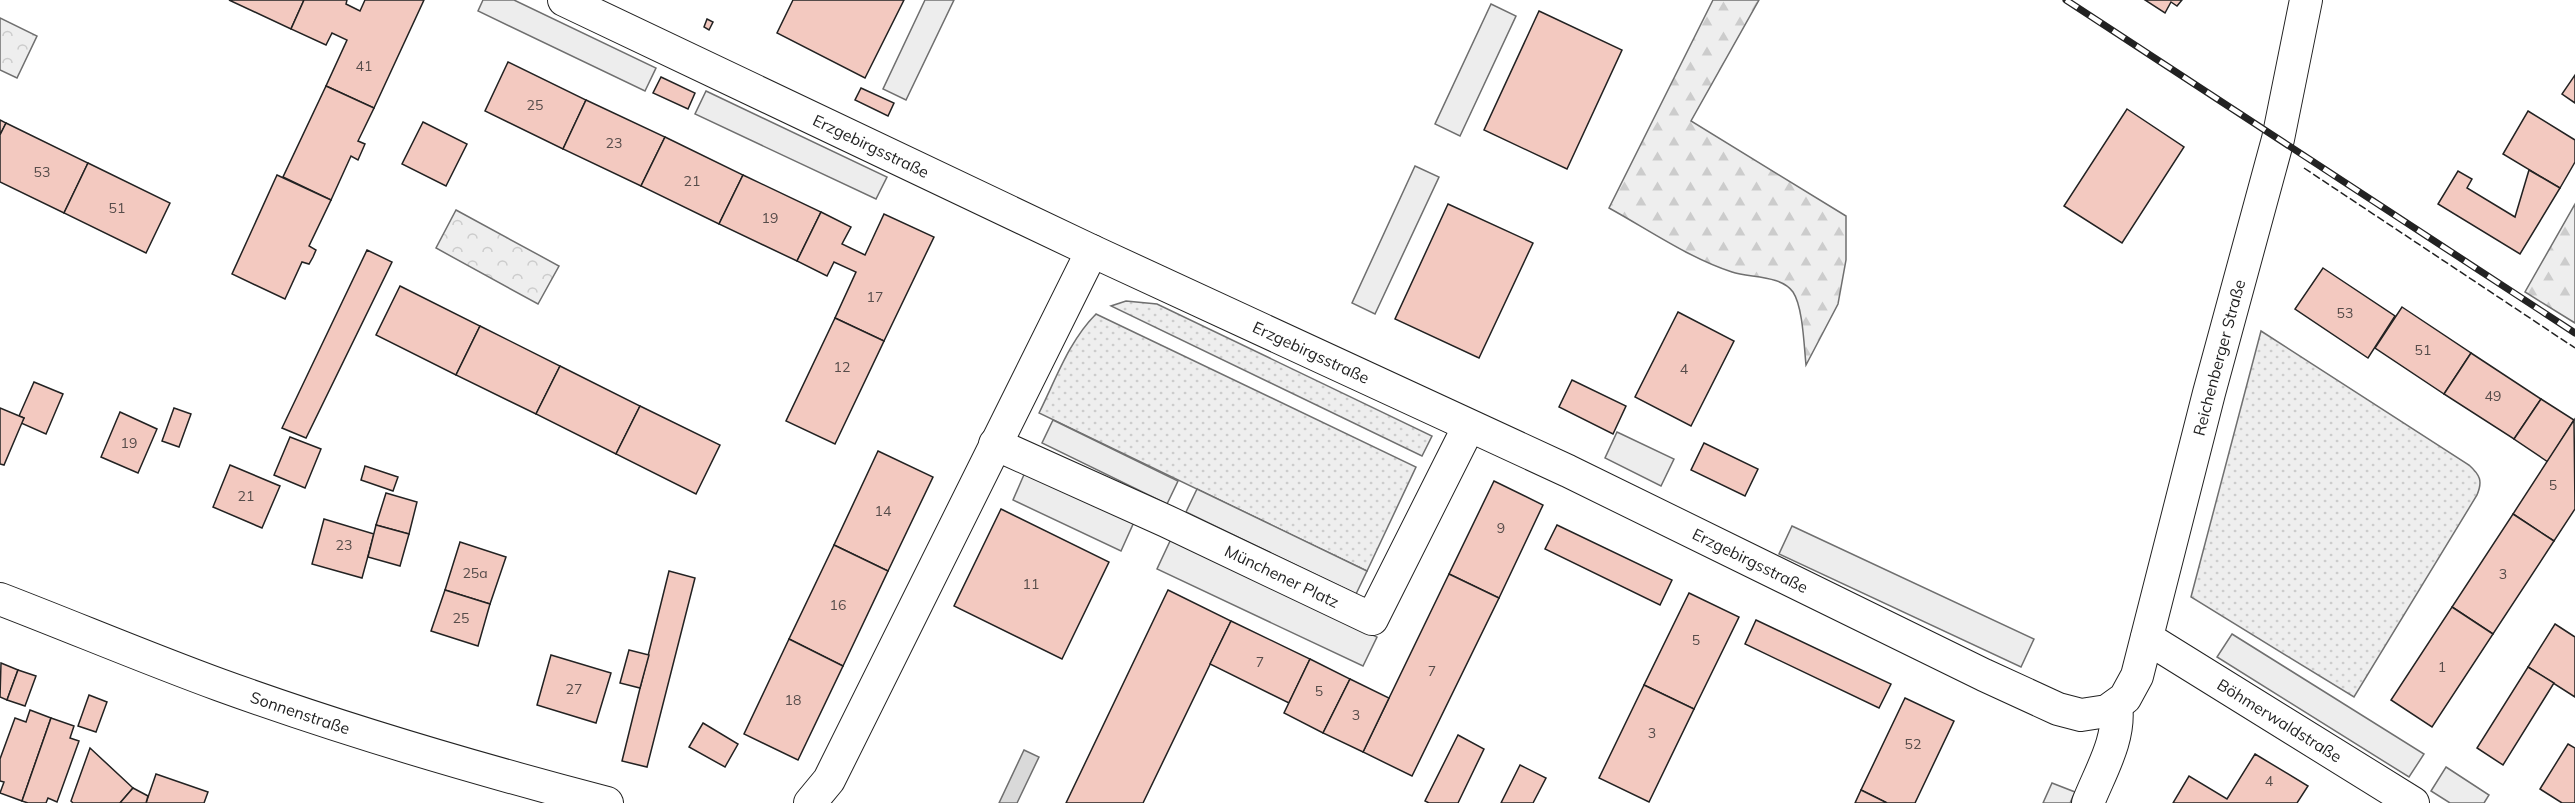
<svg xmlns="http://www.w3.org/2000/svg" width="2575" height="803" viewBox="0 0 2575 803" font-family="Mulish,sans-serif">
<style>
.grass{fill:url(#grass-dots);stroke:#6f6f6f;stroke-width:1.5}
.forest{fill:url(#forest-firs);stroke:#6f6f6f;stroke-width:1.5}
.park{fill:url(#park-crowns);stroke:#6f6f6f;stroke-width:1.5}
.parking{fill:#ededed;stroke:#6f6f6f;stroke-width:1.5}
.water{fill:#d9d9d9;stroke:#6f6f6f;stroke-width:1.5}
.building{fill:#f3c9c0;stroke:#222;stroke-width:1.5}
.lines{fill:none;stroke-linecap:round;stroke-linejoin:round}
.street-casing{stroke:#222;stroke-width:34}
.street{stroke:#fff;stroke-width:32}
.rail-casing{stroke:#222;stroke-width:7}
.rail{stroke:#fff;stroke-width:4.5;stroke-dasharray:14;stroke-linecap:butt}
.fence{stroke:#222;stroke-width:1.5;stroke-dasharray:8 3;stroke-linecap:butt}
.labels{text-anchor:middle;stroke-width:4.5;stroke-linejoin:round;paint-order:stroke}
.number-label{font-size:14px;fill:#564c4a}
.street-label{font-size:16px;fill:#222;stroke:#fff}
</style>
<defs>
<pattern id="grass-dots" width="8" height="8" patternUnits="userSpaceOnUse" patternTransform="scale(1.5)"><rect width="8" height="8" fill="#eee"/><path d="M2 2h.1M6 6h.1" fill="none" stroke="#ccc" stroke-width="1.8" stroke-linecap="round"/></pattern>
<pattern id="forest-firs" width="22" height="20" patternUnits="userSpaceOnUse" patternTransform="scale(1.5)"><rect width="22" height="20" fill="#eee"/><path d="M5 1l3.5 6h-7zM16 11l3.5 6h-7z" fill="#ccc"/></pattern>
<pattern id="park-crowns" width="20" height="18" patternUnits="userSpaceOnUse" patternTransform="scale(1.5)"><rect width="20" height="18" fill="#eee"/><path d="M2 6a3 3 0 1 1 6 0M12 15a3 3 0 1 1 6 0" fill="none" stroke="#ccc"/></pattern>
</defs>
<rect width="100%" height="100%" fill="#fff"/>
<g class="grass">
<path d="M1126,301l31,3 275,132 -10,20 -311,-150z"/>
<path d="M1096,314l320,153 -49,104 -328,-158c17,-34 30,-72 57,-99z"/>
<path d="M2261,331l208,134c11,10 14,16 8,30l-123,202 -163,-100z"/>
</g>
<g class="forest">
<path d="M1713,0h46l-68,121 155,95v44l-8,44 -32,61c-2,-19 -3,-58 -13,-73 -12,-17 -43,-14 -61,-20 -43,-14 -83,-42 -123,-64z"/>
<path d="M2575,204v119l-50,-31z"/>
</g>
<g class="park">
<path d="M0,18l37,18 -20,42 -17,-8z"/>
<path d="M456,210l103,56 -21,38 -102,-56z"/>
</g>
<g class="parking">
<path d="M483,0h31l142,68 -11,23 -167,-80z"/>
<path d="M925,0h29l-48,100 -23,-11z"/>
<path d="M1491,4l25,12 -56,120 -25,-12z"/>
<path d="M706,91l181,86 -11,22 -181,-85z"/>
<path d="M1415,166l24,11 -64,137 -23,-11z"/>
<path d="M1053,420l125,61 -11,23 -125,-61z"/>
<path d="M1617,432l57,27 -13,27 -56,-28z"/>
<path d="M1026,470l108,52 -13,29 -108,-51z"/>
<path d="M1197,489l170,82 -11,23 -170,-82z"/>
<path d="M1792,526l242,113 -13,28 -242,-113z"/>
<path d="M1171,539l206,98 -14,29 -206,-97z"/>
<path d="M2232,634l192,120 -15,23 -192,-120z"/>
<path d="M2446,767l43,28 -5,8h-34l-19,-12z"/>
<path d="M2052,783l23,9 -5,11h-27z"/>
</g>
<path class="water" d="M1024,750l15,7 -22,46h-18z"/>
<g class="building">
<path d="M229,0h75l-13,29z"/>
<path d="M304,0h43l-1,4 14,7 5,-11h59l-50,108 -48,-22 21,-46 -15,-7 -6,12 -35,-16z"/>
<path d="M793,0h111l-39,78 -88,-45z"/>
<path d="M2145,0h37l-5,6 -6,-4 -6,11z"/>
<path d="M1539,11l83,39 -55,119 -83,-39z"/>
<path d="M707,19l6,3 -4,8 -5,-3z"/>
<path d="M508,62l78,38 -23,49 -78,-38z"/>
<path d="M2575,75v28l-13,-9z"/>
<path d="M661,77l34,16 -7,16 -35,-16z"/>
<path d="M326,86l48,22 -16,33 7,3 -7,16 -7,-4 -20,44 -48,-23z"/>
<path d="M861,88l33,15 -6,13 -33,-16z"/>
<path d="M586,100l79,37 -24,49 -78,-37z"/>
<path d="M2127,109l57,38 -62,96 -58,-37z"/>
<path d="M2528,111l47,29v22l-15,26 -57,-34z"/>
<path d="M0,120l6,3 -6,12z"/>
<path d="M423,122l44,22 -21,42 -44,-22z"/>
<path d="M6,123l82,40 -24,50 -64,-31v-47z"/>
<path d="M665,137l78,38 -24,49 -78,-38z"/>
<path d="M88,163l82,40 -24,50 -82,-40z"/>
<path d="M2529,170l31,18 -40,66 -82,-50 20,-33 14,8 -5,9 48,29z"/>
<path d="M277,175l54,25 -22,46 7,4 -3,7 -4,7 -7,-2 -17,37 -53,-25z"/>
<path d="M743,175l78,37 -24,49 -78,-37z"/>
<path d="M1448,204l85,39 -54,115 -84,-39z"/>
<path d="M821,212l30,15 -9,17 23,11 19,-41 50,23 -50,104 -49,-23 21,-46 -22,-10 -7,14 -30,-15z"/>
<path d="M367,250l25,12 -86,176 -24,-10z"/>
<path d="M2323,268l72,48 -27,42 -73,-49z"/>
<path d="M400,286l80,40 -24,49 -80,-40z"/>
<path d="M2402,307l69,46 -27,41 -69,-46z"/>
<path d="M1678,312l56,29 -43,85 -56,-29z"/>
<path d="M835,318l49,23 -49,103 -49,-23z"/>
<path d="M480,326l80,40 -24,48 -80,-39z"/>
<path d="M2471,353l70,46 -27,40 -70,-45z"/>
<path d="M560,366l80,40 -24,48 -80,-40z"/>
<path d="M1572,380l54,26 -13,28 -54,-27z"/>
<path d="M34,382l29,12 -17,40 -25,-11 3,-5 -5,-2z"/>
<path d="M2541,399l33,21 -26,42 -34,-23z"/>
<path d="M640,406l80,39 -24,49 -80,-40z"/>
<path d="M0,408l24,10 -20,47 -4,-1z"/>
<path d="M174,408l17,6 -12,33 -17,-6z"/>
<path d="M120,412l37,17 -19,44 -37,-16z"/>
<path d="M2574,420l1,89 -21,32 -41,-27z"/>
<path d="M290,437l31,12 -16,39 -31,-13z"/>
<path d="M1704,443l54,26 -13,27 -54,-26z"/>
<path d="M878,451l55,26 -45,94 -54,-26z"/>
<path d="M230,465l50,21 -18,42 -49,-21z"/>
<path d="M365,466l33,11 -5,14 -32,-11z"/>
<path d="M1494,481l49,24 -44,93 -50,-24z"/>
<path d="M386,493l31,9 -8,32 -33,-9z"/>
<path d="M1001,509l108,53 -47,97 -108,-53z"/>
<path d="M2513,514l41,27 -61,93 -41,-27z"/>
<path d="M324,519l50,15 -12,44 -50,-14z"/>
<path d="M376,525l33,9 -9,32 -32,-9z"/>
<path d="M1557,525l115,55 -12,25 -115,-56z"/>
<path d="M460,542l46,15 -16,47 -45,-14z"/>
<path d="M834,545l54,26 -45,95 -54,-27z"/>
<path d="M669,571l26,7 -48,189 -25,-6z"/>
<path d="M1449,574l50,24 -87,178 -49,-24z"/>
<path d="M445,590l45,14 -12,42 -47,-15z"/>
<path d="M1168,590l63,31 -88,182h-77z"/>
<path d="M1689,593l50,24 -45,92 -50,-24z"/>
<path d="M2452,607l41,27 -61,93 -41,-27z"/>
<path d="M1756,620l135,64 -12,24 -134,-64z"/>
<path d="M1231,621l79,38 -21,44 -79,-39z"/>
<path d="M2555,624l20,13v60l-47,-30z"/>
<path d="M789,639l54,27 -45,94 -54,-26z"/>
<path d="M629,650l20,5 -9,33 -20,-5z"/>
<path d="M551,655l60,18 -15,50 -59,-18z"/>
<path d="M1310,659l40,20 -27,54 -39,-20z"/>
<path d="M1,663l17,7 -11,30 -7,-3z"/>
<path d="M2528,667l26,16 -51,82 -26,-17z"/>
<path d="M18,670l18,6 -11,30 -18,-6z"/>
<path d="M1350,679l39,19 -26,54 -40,-19z"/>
<path d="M1644,685l50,24 -45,93 -50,-24z"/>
<path d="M89,695l18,7 -11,30 -18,-6z"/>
<path d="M1905,698l49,23 -39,82h-28l-26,-13z"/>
<path d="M30,710l21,8 -29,83 -22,-8 4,-11 -4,-1v-22l15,-41 11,4z"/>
<path d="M51,718l23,8 -4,12 9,3 -22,61 -9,-4 -2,5h-18l-6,-2z"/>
<path d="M703,723l35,21 -13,23 -36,-20z"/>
<path d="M1458,735l26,14 -26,54h-29l-4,-2z"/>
<path d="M2568,744l7,4v55h-13l-22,-14z"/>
<path d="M90,748l43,40 -13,15h-47l-2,-2z"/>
<path d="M2255,754l53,32 -11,17h-124l16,-27 38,23z"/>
<path d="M1520,765l26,13 -13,25h-32z"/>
<path d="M156,774l52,18 -4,11h-58z"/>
<path d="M133,788l15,8 -2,7h-26z"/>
<path d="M1861,790l26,13h-32z"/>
</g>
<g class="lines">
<defs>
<g id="street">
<path id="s1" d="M564,0l528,251 476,220 416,204 74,34 23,6 26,-4 18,-13 12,-22 72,-283 69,-254 28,-139"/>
<path id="s2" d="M995,444l171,77 206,98 97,-193"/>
<path id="s3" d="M0,599c73,28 146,59 220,86 127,46 257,84 387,118"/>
<path id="s4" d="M2147,638l266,165"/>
<path d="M810,803l19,-23 263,-529"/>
<path d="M2088,803c12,-31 33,-64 28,-98"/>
</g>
</defs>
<use href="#street" class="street-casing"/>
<use href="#street" class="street"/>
<defs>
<path id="rail" d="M2066,0l509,333"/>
</defs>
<use href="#rail" class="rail-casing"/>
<use href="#rail" class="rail"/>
<path class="fence" d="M2304,168l271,180"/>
</g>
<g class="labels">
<g class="number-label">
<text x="364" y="71">41</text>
<text x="535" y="110">25</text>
<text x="614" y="148">23</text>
<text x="42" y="177">53</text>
<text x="692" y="186">21</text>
<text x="117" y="213">51</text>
<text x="770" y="223">19</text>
<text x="875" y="302">17</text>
<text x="2345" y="318">53</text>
<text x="2423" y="355">51</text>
<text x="842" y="372">12</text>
<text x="1684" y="374">4</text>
<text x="2493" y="401">49</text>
<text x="129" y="448">19</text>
<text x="2553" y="490">5</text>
<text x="246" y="501">21</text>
<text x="883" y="516">14</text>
<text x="1501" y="533">9</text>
<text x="344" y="550">23</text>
<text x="475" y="578">25a</text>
<text x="2503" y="579">3</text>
<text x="1031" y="589">11</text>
<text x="838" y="610">16</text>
<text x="461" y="623">25</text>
<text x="1696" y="645">5</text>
<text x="1260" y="667">7</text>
<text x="2442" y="672">1</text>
<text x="1432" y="676">7</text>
<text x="574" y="694">27</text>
<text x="1319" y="696">5</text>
<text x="793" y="705">18</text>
<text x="1356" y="720">3</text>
<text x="1652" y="738">3</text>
<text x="1913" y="749">52</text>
<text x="2269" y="786">4</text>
</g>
<g class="street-label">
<text dy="6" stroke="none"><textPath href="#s1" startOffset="340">Erzgebirgsstraße</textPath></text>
<text dy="6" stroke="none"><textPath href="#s1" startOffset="826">Erzgebirgsstraße</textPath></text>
<text dy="6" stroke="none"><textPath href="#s1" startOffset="2080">Reichenberger Straße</textPath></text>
<text dy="6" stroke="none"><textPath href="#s1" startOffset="1312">Erzgebirgsstraße</textPath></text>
<text dy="6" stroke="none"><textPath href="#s2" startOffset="316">Münchener Platz</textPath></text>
<text dy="6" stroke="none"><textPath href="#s3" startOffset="321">Sonnenstraße</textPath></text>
<text dy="6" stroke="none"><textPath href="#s4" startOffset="156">Böhmerwaldstraße</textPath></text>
</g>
</g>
</svg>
